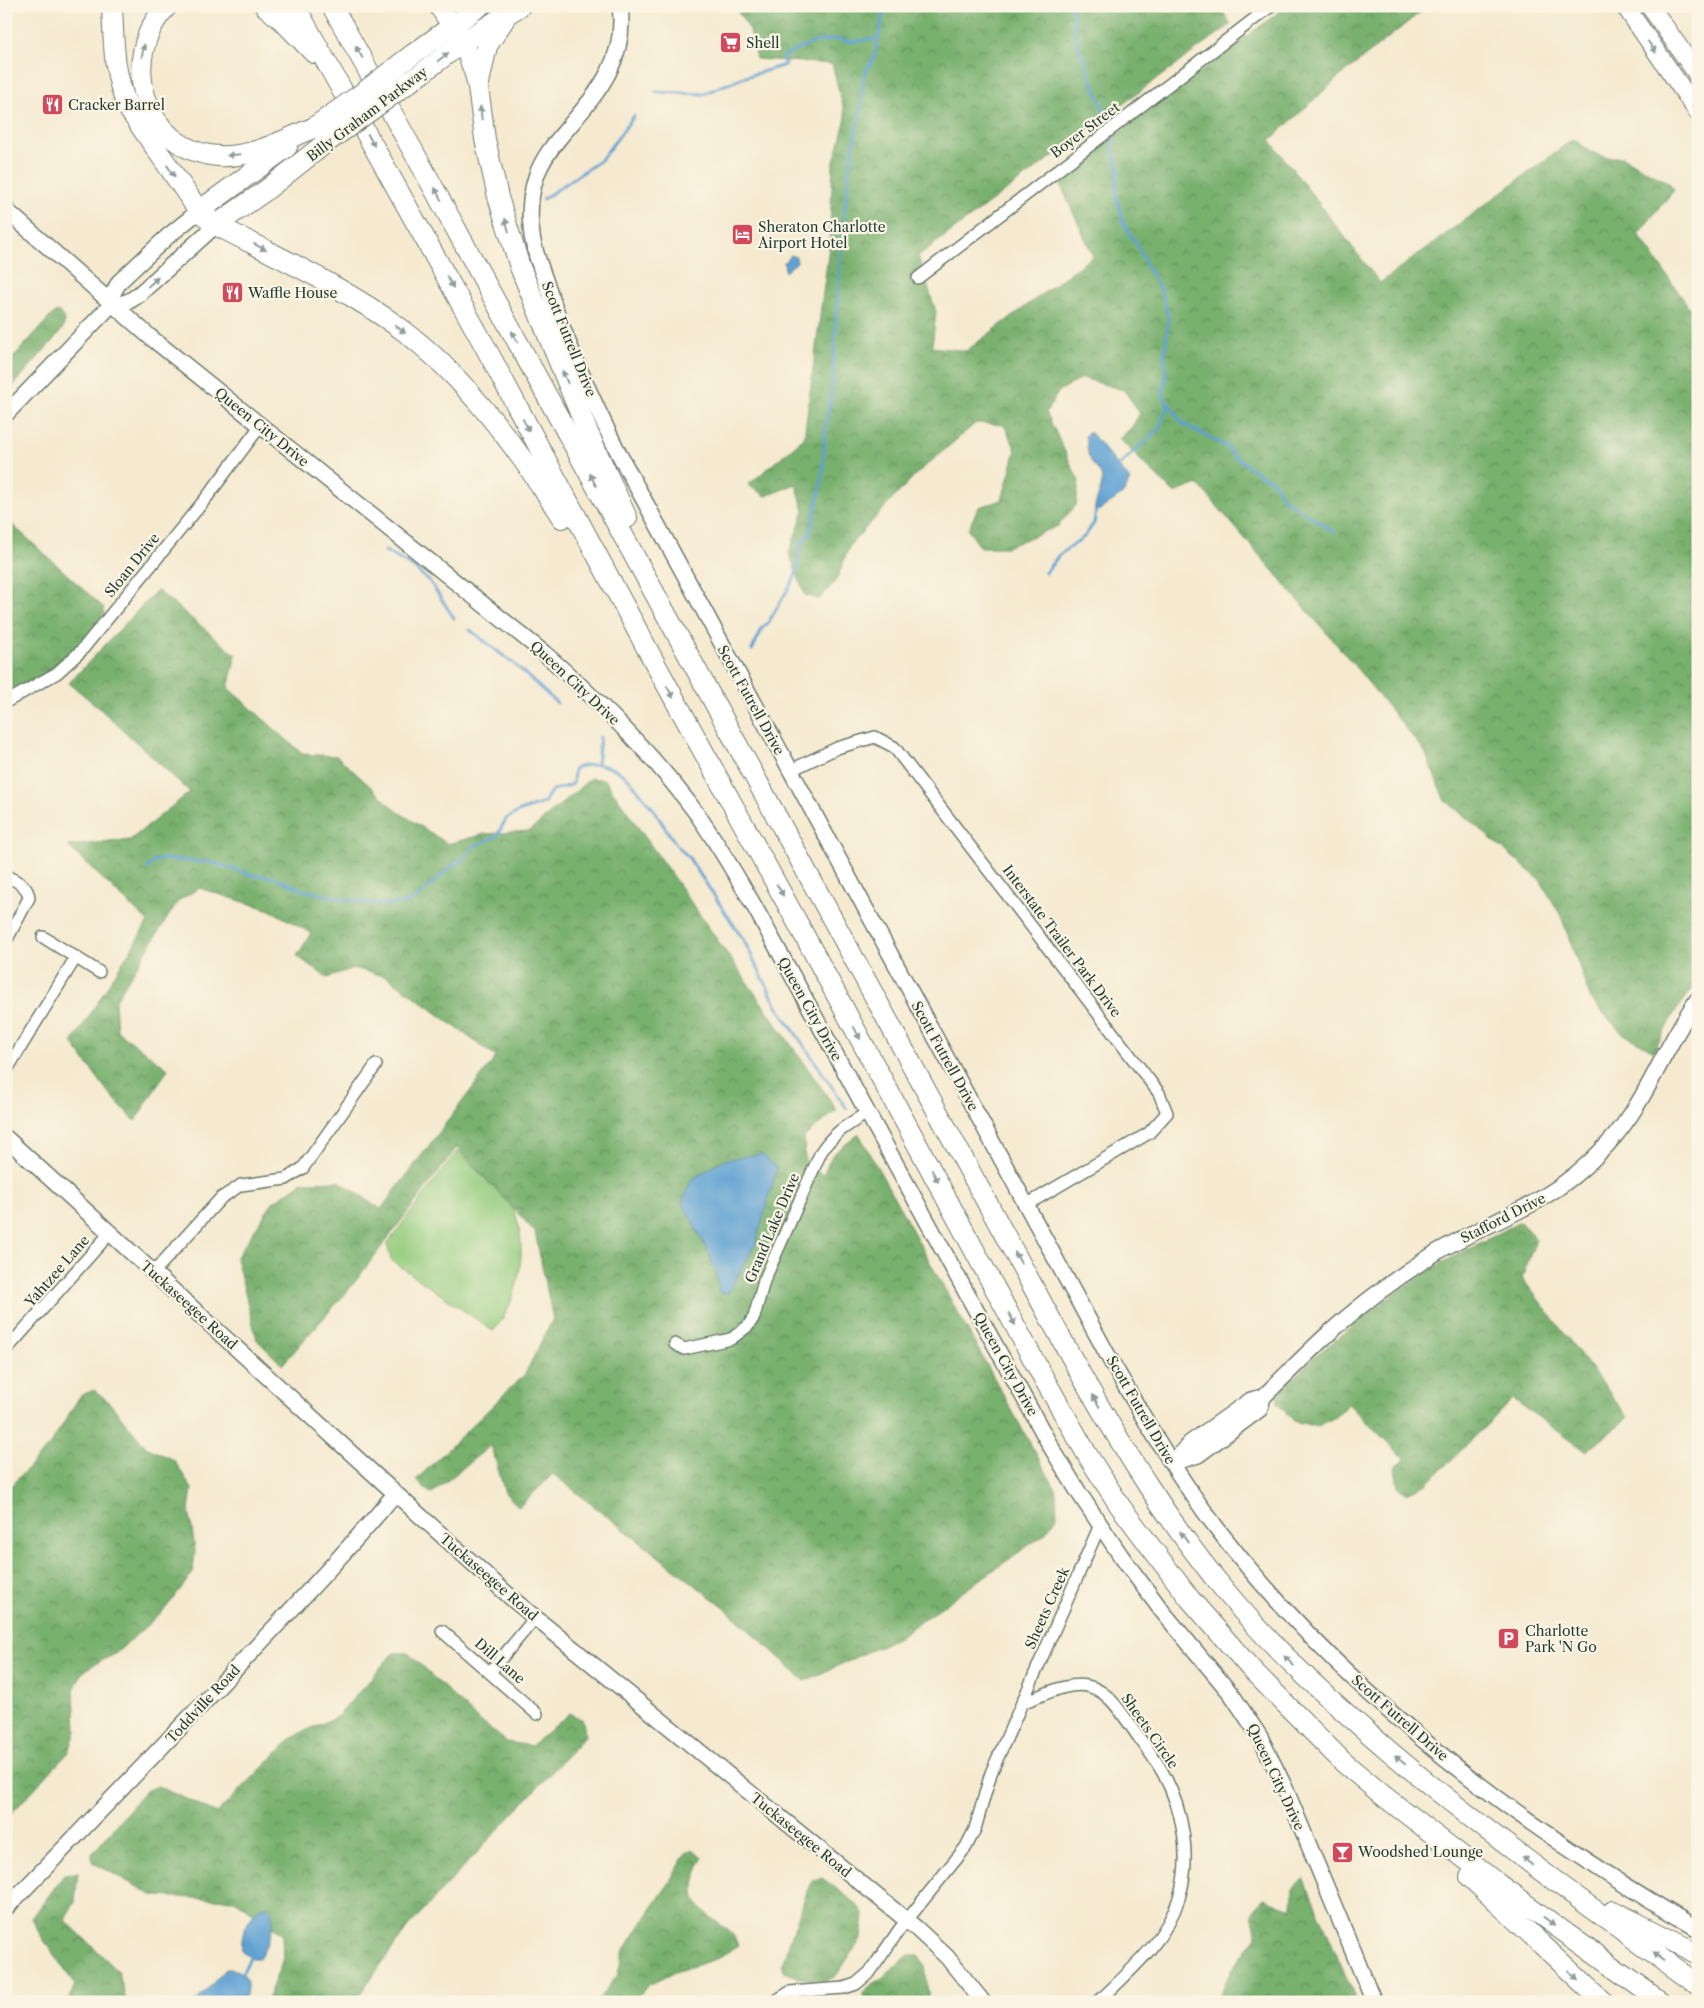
<svg xmlns="http://www.w3.org/2000/svg" width="1704" height="2008" viewBox="0 0 1704 2008" font-family="'Libre Caslon Text',serif">
<style>
.grass{fill:#95cc7f;stroke:#5a845a}
.forest{fill:url(#forest-crowns);stroke:#4c7651}
.water{fill:#5fa1d3;stroke:#3f6f84}
.lines{fill:none;stroke-linecap:round;stroke-linejoin:round}
.stream{stroke:#5fa1d3;stroke-width:3}
.street-casing{stroke:#6a7a6b;stroke-width:14}
.secondary-casing{stroke:#6a7a6b;stroke-width:18}
.primary-casing{stroke:#6a7a6b;stroke-width:20}
.highway-casing{stroke:#6a7a6b;stroke-width:22}
.street{stroke:#fff;stroke-width:11}
.secondary{stroke:#fff;stroke-width:15}
.primary{stroke:#fff;stroke-width:18}
.highway{stroke:#fff;stroke-width:20}
.highway-bridge-casing{stroke:#6a7a6b;stroke-width:22;stroke-linecap:butt}
.highway-bridge{stroke:#fff;stroke-width:20}
.oneway{fill:#8f9e9a}
.labels{text-anchor:middle;stroke-width:4.5;stroke-linejoin:round;paint-order:stroke}
.poi-label{font-size:14px;fill:#1f3d34;stroke:#fcf5e5;text-anchor:start}
.street-label{font-size:14px;fill:#1f3d34;stroke:#fcf5e5}
</style>
<defs>
<pattern id="forest-crowns" width="20" height="18" patternUnits="userSpaceOnUse" patternTransform="scale(1.25)"><rect width="20" height="18" fill="#78b06e"/><path d="M2 6a3 3 0 1 1 6 0M12 15a3 3 0 1 1 6 0" fill="none" stroke="#62905b"/></pattern>
</defs>
<rect width="100%" height="100%" fill="#fcf5e5"/>
<filter id="ink" filterUnits="userSpaceOnUse"><feTurbulence type="fractalNoise" baseFrequency=".02" numOctaves="2"/><feDisplacementMap in="SourceGraphic" scale="10" xChannelSelector="R" yChannelSelector="G"/><feConvolveMatrix kernelMatrix="1 2 1 2 8 2 1 2 1" color-interpolation-filters="sRGB"/></filter>
<filter id="wash" filterUnits="userSpaceOnUse"><feTurbulence type="fractalNoise" baseFrequency=".0096" numOctaves="4" result="noise"/><feDisplacementMap in="SourceGraphic" scale="20" xChannelSelector="R" yChannelSelector="G"/><feGaussianBlur stdDeviation="1.12" result="paint"/><feColorMatrix in="noise" values="0 0 0 0 0 0 0 0 0 0 0 0 0 0 0 0 0 1.4 0 .05"/><feComposite in="paint" operator="in"/></filter>
<g filter="url(#wash)">
<rect width="100%" height="100%" fill="#f5ead0"/>
<path class="grass" d="M458,1150c13,14 26,28 40,42 4,5 12,11 15,17 17,34 6,95 -20,122l-102,-71 -4,-16z"/>
<g class="forest">
<path d="M734,6h485l12,18 -313,232 18,56 -4,35 34,4 127,-95 -35,-77 229,-173h141l-90,72 -68,62 110,143 192,-143 5,1 12,10 15,6h18l47,26 5,7 -36,44 60,86v662l-25,33 -19,36 -31,-17 -32,-34 -30,-84 -21,-36 -96,-81 -19,-47 -76,-93 -151,-175 -24,9 -55,-54 13,-12 8,-14 -16,-23 -42,-12 -23,13 -13,21 33,69 -3,24 -18,21 -51,21h-27l-12,-18 11,-22 23,-7 14,-50 -12,-25 -28,-2 -61,52 -65,70 -14,36 -17,18 -14,-4 -16,-42 15,-42 -8,-27 -30,12 -18,-11 56,-47 25,-191 4,-81 13,-48 -14,-54 -76,-5 -6,-29z"/>
<path d="M59,312c7,6 6,11 3,18l-56,64v-29l45,-49 3,-3z"/>
<path d="M6,519l97,88 1,6 -24,33 -25,23 -49,28z"/>
<path d="M157,590l79,65 -8,33 75,66 34,2 60,55 51,33 36,-10 46,-3 61,-53 14,2 232,330 -33,27 1,27 18,11 10,-21 26,-20 197,356 1,26 -12,18 -148,104 -92,43 -78,-71 -174,-136 -34,33 -14,-14 -14,-48 -60,49 -15,-14 109,-106 28,-55 -18,-87 -78,-85 -106,140 -69,78 -25,-25 -21,-82 37,-56 30,-20 36,-1 42,28 115,-152 -108,-80 -35,-9 -26,10 -30,-22 14,-23 -41,-23 -71,-22 -21,13 -63,100 2,30 51,38 -33,52 -27,-29 -36,-49 76,-121 -80,-76 62,-6 60,-48 -93,-86 -28,-23z"/>
<path d="M1520,1222l16,17 -14,39 106,139 -41,35 -74,-53 -86,85 -21,9 -8,-6 -3,-20 10,-8 -57,-55 -13,13 -18,10 -23,-6 -17,-18 1,-8 37,-39 81,-64 46,-29z"/>
<path d="M94,1390l14,11 38,46 28,13 18,29 -3,20 6,41 -2,23 -28,36 -50,45 -22,11 -12,9 -7,16 2,41 -7,21 -63,67v-328l45,-47 29,-48z"/>
<path d="M393,1653h15l67,64 32,25 24,4 39,-33 13,7 2,16 -177,191 -54,75h-88l17,-42 -1,-26 -47,-34 -81,-4 -62,-34v-8l53,-63 12,-5 60,27 77,-77 44,-20z"/>
<path d="M693,1849l9,8c-13,37 -13,45 20,69 10,7 12,8 16,20l-22,13 -41,13 -26,13 -17,17h-36l21,-26 6,-23 16,-26 31,-45 15,-28z"/>
<path d="M78,1872l-3,30 -10,18 53,51 9,31h-60l8,-17 -36,-52 -7,-15 32,-43z"/>
<path d="M822,1878l35,26 7,12 -3,23 -25,37 -11,5 -27,-3 -13,-6 -3,-8 25,-73 7,-11z"/>
<path d="M1304,1878l53,124h-141l15,-31 26,-35 -5,-23 12,-14 28,10 1,-20z"/>
<path d="M909,1955h8l8,9 4,38h-65l-1,-9c7,-9 16,-12 25,-20 7,-6 13,-12 21,-18z"/>
</g>
<g class="water">
<path d="M791,255l5,2 1,5 -12,10 -1,-10z"/>
<path d="M1088,433h3l39,47 -7,14 -28,19c-2,-11 8,-23 7,-34 -1,-8 -9,-13 -12,-20 -4,-8 -2,-15 -5,-23z"/>
<path d="M761,1154l16,14 -22,77 -27,48h-9c-2,-32 -22,-62 -37,-90l9,-23 32,-20z"/>
<path d="M267,1906c14,13 0,39 -8,52h-8l-9,-6c-3,-17 7,-34 18,-45z"/>
<path d="M226,1969c22,-1 25,15 17,33h-48z"/>
</g>
<g class="lines">
<g class="stream">
<path d="M1072,6l4,34 32,81"/>
<path d="M655,92l48,2 39,-16 43,-13 -3,-8 32,-15 24,-3 14,3 25,-4"/>
<path d="M1113,137v14l5,16 -2,26 7,30 14,21 8,19 16,28 6,21 1,10 -4,35 2,19 -3,16 1,6 19,26 43,22 8,10 30,21 8,3 12,19 50,33"/>
<path d="M543,199l58,-39 33,-44"/>
<path d="M1117,467l42,-38 9,-25"/>
<path d="M385,551l28,16 17,15 24,36"/>
<path d="M1045,573l14,-18 26,-19 9,-13 2,-12"/>
<path d="M470,630l44,34 43,39"/>
<path d="M752,650l11,-23 5,-4 26,-44 4,-13 2,-21 10,-12 10,-43 3,-17 2,-43 7,-42 10,-158 8,-66 12,-62 1,-21 3,-10 8,-13 11,-52"/>
<path d="M597,764l3,-27"/>
<path d="M147,868l8,-7 11,-2 48,4 38,12 22,2 29,13 45,10 40,5 21,-3 9,-5 34,-31 14,-9 6,-10 25,-11 9,-17 14,-8 24,-8 7,-12 20,-6 2,-2 1,-13 3,-3 20,-3 18,5 14,10 24,30 22,34 14,15 54,81 34,67 70,103"/>
<path d="M240,1977l11,-21"/>
</g>
</g>
</g>
<g filter="url(#ink)">
<g class="lines">
<defs>
<g id="street">
<path d="M918,278l353,-272"/>
<path d="M6,702l51,-29 24,-22 126,-154 54,-72"/>
<path d="M789,771l48,-23 38,-11 19,10 265,346 8,20 -18,20 -123,72"/>
<path d="M6,876c10,5 22,9 23,22l-23,43"/>
<path d="M43,937l56,35"/>
<path d="M6,1071l70,-114"/>
<path d="M153,1273l68,-75 20,-13 45,-6 17,-11 73,-103"/>
<path d="M675,1344l9,5 47,-10 17,-13 6,-9 10,-36 57,-129c12,-19 28,-28 46,-39"/>
<path d="M6,1350l104,-117"/>
<path d="M442,1631l95,83"/>
<path d="M490,1672l45,-54"/>
<path d="M1022,1703l78,-178"/>
<path d="M774,2002l16,-10 54,-4 12,-4 14,-12 29,-42 67,-83 9,-18 16,-56 31,-70c20,-7 47,-23 69,-16 19,6 31,27 42,42 10,15 22,29 30,44 20,37 29,84 16,125 -13,43 -49,73 -81,104"/>
</g>
<g id="secondary">
<path d="M620,6c7,54 -22,86 -54,124 -12,14 -24,29 -30,47 -5,16 -7,33 -5,49 1,21 10,42 17,62 19,57 44,112 71,166l493,909c33,57 66,115 107,168 127,165 299,294 479,398"/>
<path d="M6,210l143,126 395,317c55,48 107,99 150,157 22,30 40,62 59,94l298,543 28,46 42,63 41,55 70,84 28,42 25,51 89,214"/>
<path d="M112,304c10,1 17,-2 25,-8l79,-71"/>
<path d="M6,414l106,-110v-9l7,-13 48,-45 32,-26"/>
<path d="M6,1138l380,347 130,117 400,326 31,29 36,45"/>
<path d="M1263,1397c22,-21 43,-43 65,-63 34,-31 71,-58 109,-82 34,-20 71,-34 105,-54 24,-14 45,-32 64,-52 41,-43 58,-100 92,-147"/>
<path d="M1263,1397l-3,12 -62,46 -26,8 18,-20 61,-43z"/>
<path d="M6,1908c79,-81 158,-163 236,-246 52,-55 104,-110 153,-168"/>
</g>
<g id="primary">
<path d="M1625,6l73,106"/>
<path d="M1650,6l48,69"/>
</g>
<g id="highway">
<path d="M112,6c2,39 1,66 16,102l71,103 17,14c64,33 130,63 188,106 61,46 117,122 158,187"/>
<path d="M167,6c-50,51 -24,145 52,150 33,2 64,-16 94,-28"/>
<path d="M265,6l18,15 31,32"/>
<path d="M295,6l186,333 177,330 138,251 243,450 49,86 32,50 70,93 62,71 91,92 42,35 113,87 163,118"/>
<path d="M332,6l89,159 659,1208c44,77 90,152 147,220 48,58 104,108 161,157 99,84 205,159 310,235"/>
<path d="M439,6l24,36 12,32 3,13 7,52 13,58 22,70 69,168 38,83"/>
<path d="M412,55l68,-49"/>
<path d="M422,73l41,-31 57,-36"/>
<path d="M479,83l8,-37 17,-26"/>
<path d="M199,211l88,-64"/>
<path d="M216,225l49,-34 58,-46"/>
<path d="M1470,1877l133,125"/>
<path d="M1613,1911l85,43"/>
</g>
</defs>
<use href="#street" class="street-casing"/>
<use href="#secondary" class="secondary-casing"/>
<use href="#primary" class="primary-casing"/>
<use href="#highway" class="highway-casing"/>
<use href="#street" class="street"/>
<use href="#secondary" class="secondary"/>
<use href="#primary" class="primary"/>
<use href="#highway" class="highway"/>
<defs>
<g id="highway-bridge">
<path d="M313,128l51,-36 48,-37"/>
<path d="M323,145l99,-72"/>
</g>
</defs>
<use href="#highway-bridge" class="highway-bridge-casing"/>
<use href="#highway-bridge" class="highway-bridge"/>
</g>
<defs><path id="oneway-solid" d="M-6-.8H1V-3.2L6.5 0L1 3.2V.8H-6Z" transform="scale(1.25)"/></defs>
<g class="oneway">
<use href="#oneway-solid" transform="translate(1652 47) rotate(55)"/>
<use href="#oneway-solid" transform="translate(143 51) rotate(-78)"/>
<use href="#oneway-solid" transform="translate(359 52) rotate(-120)"/>
<use href="#oneway-solid" transform="translate(443 57) rotate(-37)"/>
<use href="#oneway-solid" transform="translate(481 113) rotate(-96)"/>
<use href="#oneway-solid" transform="translate(371 140) rotate(61)"/>
<use href="#oneway-solid" transform="translate(234 155) rotate(175)"/>
<use href="#oneway-solid" transform="translate(171 171) rotate(55)"/>
<use href="#oneway-solid" transform="translate(438 194) rotate(-118)"/>
<use href="#oneway-solid" transform="translate(507 225) rotate(-106)"/>
<use href="#oneway-solid" transform="translate(260 247) rotate(27)"/>
<use href="#oneway-solid" transform="translate(153 282) rotate(-42)"/>
<use href="#oneway-solid" transform="translate(450 282) rotate(61)"/>
<use href="#oneway-solid" transform="translate(400 329) rotate(36)"/>
<use href="#oneway-solid" transform="translate(515 337) rotate(-119)"/>
<use href="#oneway-solid" transform="translate(565 377) rotate(-113)"/>
<use href="#oneway-solid" transform="translate(526 425) rotate(62)"/>
<use href="#oneway-solid" transform="translate(593 480) rotate(-118)"/>
<use href="#oneway-solid" transform="translate(670 692) rotate(61)"/>
<use href="#oneway-solid" transform="translate(780 890) rotate(61)"/>
<use href="#oneway-solid" transform="translate(857 1033) rotate(62)"/>
<use href="#oneway-solid" transform="translate(935 1176) rotate(62)"/>
<use href="#oneway-solid" transform="translate(1018 1258) rotate(-119)"/>
<use href="#oneway-solid" transform="translate(1012 1319) rotate(62)"/>
<use href="#oneway-solid" transform="translate(1096 1401) rotate(-120)"/>
<use href="#oneway-solid" transform="translate(1184 1537) rotate(-125)"/>
<use href="#oneway-solid" transform="translate(1289 1661) rotate(-135)"/>
<use href="#oneway-solid" transform="translate(1400 1760) rotate(-140)"/>
<use href="#oneway-solid" transform="translate(1527 1861) rotate(-142)"/>
<use href="#oneway-solid" transform="translate(1549 1921) rotate(36)"/>
<use href="#oneway-solid" transform="translate(1658 1957) rotate(-144)"/>
<use href="#oneway-solid" transform="translate(1573 1975) rotate(42)"/>
</g>
</g>
<defs>
<symbol id="supermarket-square" viewBox="-11 -11 22 22"><rect x="-9" y="-9" width="18" height="18" rx="4" fill="#d1495b" stroke="#fcf5e5"/><path d="M-6-5.5h2.5l.6 2H6L4.5 2H-2.5L-4.4-4H-6ZM-1.5 3.2a1.3 1.3 0 1 0 .1 0ZM3 3.2a1.3 1.3 0 1 0 .1 0Z" fill="#fff"/></symbol>
<symbol id="restaurant-square" viewBox="-11 -11 22 22"><rect x="-9" y="-9" width="18" height="18" rx="4" fill="#d1495b" stroke="#fcf5e5"/><path d="M-5-6h1v4h1v-4h1v4h1v-4h1v5L-1.5 .5V6h-2V.5L-5-1ZM5-6V6H3V1.5H1.5Q1.5-4 5-6Z" fill="#fff"/></symbol>
<symbol id="hotel-square" viewBox="-11 -11 22 22"><rect x="-9" y="-9" width="18" height="18" rx="4" fill="#d1495b" stroke="#fcf5e5"/><path d="M-6-4.5h1.5V1H6V5H4.5V3h-9V5H-6ZM-4 0a1.8 1.8 0 1 1 3.6 0ZM.5 0V-2.5h3Q6-2.5 6 0Z" fill="#fff"/></symbol>
<symbol id="parking-square" viewBox="-11 -11 22 22"><rect x="-9" y="-9" width="18" height="18" rx="4" fill="#d1495b" stroke="#fcf5e5"/><path d="M-3.5-5.5H1a3.5 3.5 0 0 1 0 7H-1V5.5H-3.5ZM-1-3.4V-.6H.8a1.4 1.4 0 0 0 0-2.8Z" fill="#fff"/></symbol>
<symbol id="bar-square" viewBox="-11 -11 22 22"><rect x="-9" y="-9" width="18" height="18" rx="4" fill="#d1495b" stroke="#fcf5e5"/><path d="M-6-5H6L.8 .8V4.5H3.5V6h-7V4.5H-.8V.8Z" fill="#fff"/></symbol>
</defs>
<g fill-rule="evenodd">
<use href="#supermarket-square" x="718" y="30" width="25" height="25"/>
<use href="#restaurant-square" x="40" y="92" width="25" height="25"/>
<use href="#hotel-square" x="730" y="222" width="25" height="25"/>
<use href="#restaurant-square" x="220" y="280" width="25" height="25"/>
<use href="#parking-square" x="1496" y="1626" width="25" height="25"/>
<use href="#bar-square" x="1330" y="1840" width="25" height="25"/>
</g>
<g class="labels">
<g class="poi-label">
<text x="746" y="48">Shell</text>
<text x="68" y="110">Cracker Barrel</text>
<text x="758" y="232">Sheraton Charlotte<tspan x="758" dy="16">Airport Hotel</tspan></text>
<text x="248" y="298">Waffle House</text>
<text x="1525" y="1636">Charlotte<tspan x="1525" dy="16">Park 'N Go</tspan></text>
<text x="1358" y="1857">Woodshed Lounge</text>
</g>
<g class="street-label">
<text transform="translate(367 114) rotate(-37)" y="5">Billy Graham Parkway</text>
<text transform="translate(1085 130) rotate(-37)" y="5">Boyer Street</text>
<text transform="translate(569 339) rotate(68)" y="5">Scott Futrell Drive</text>
<text transform="translate(262 427) rotate(39)" y="5">Queen City Drive</text>
<text transform="translate(132 565) rotate(-51)" y="5">Sloan Drive</text>
<text transform="translate(575 683) rotate(43)" y="5">Queen City Drive</text>
<text transform="translate(751 700) rotate(61)" y="5">Scott Futrell Drive</text>
<text transform="translate(1062 941) rotate(53)" y="5">Interstate Trailer Park Drive</text>
<text transform="translate(810 1009) rotate(61)" y="5">Queen City Drive</text>
<text transform="translate(945 1056) rotate(61)" y="5">Scott Futrell Drive</text>
<text transform="translate(1503 1218) rotate(-27)" y="5">Stafford Drive</text>
<text transform="translate(772 1228) rotate(-67)" y="5">Grand Lake Drive</text>
<text transform="translate(57 1271) rotate(-49)" y="5">Yahtzee Lane</text>
<text transform="translate(189 1305) rotate(42)" y="5">Tuckaseegee Road</text>
<text transform="translate(1006 1364) rotate(61)" y="5">Queen City Drive</text>
<text transform="translate(1141 1410) rotate(60)" y="5">Scott Futrell Drive</text>
<text transform="translate(489 1577) rotate(41)" y="5">Tuckaseegee Road</text>
<text transform="translate(1047 1608) rotate(-66)" y="5">Sheets Creek</text>
<text transform="translate(500 1661) rotate(41)" y="5">Dill Lane</text>
<text transform="translate(203 1704) rotate(-47)" y="5">Toddville Road</text>
<text transform="translate(1400 1718) rotate(41)" y="5">Scott Futrell Drive</text>
<text transform="translate(1150 1731) rotate(55)" y="5">Sheets Circle</text>
<text transform="translate(1276 1777) rotate(65)" y="5">Queen City Drive</text>
<text transform="translate(801 1835) rotate(39)" y="5">Tuckaseegee Road</text>
</g>
</g>
<rect width="1704" height="2008" fill="none" stroke="#fcf5e5" stroke-width="25"/>
</svg>
